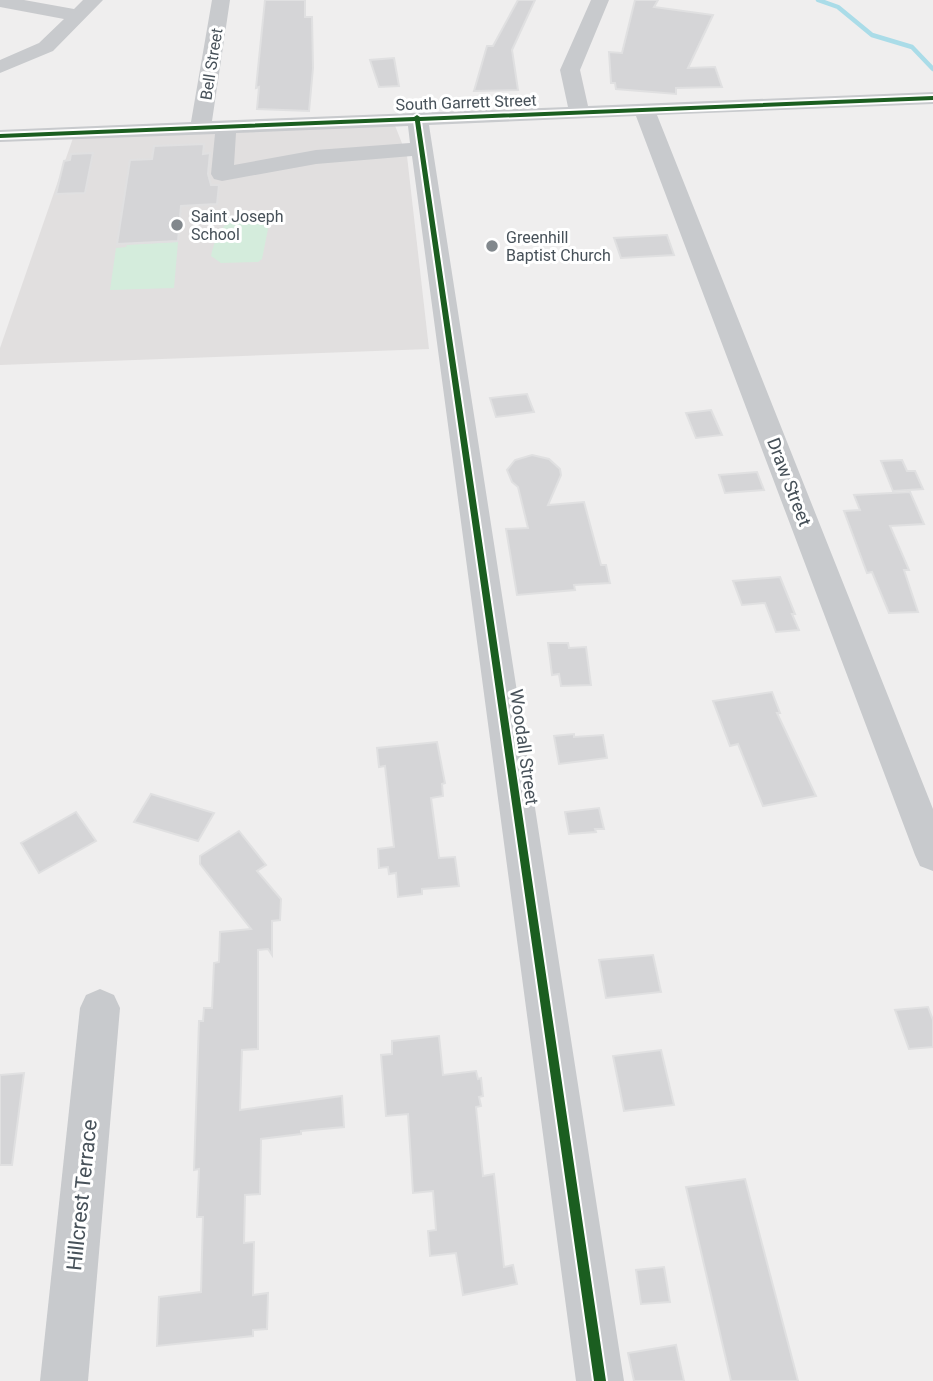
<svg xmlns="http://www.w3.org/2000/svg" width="933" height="1381" viewBox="0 0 933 1381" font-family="Roboto,sans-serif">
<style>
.education{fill:#e1dfdf}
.green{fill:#d4ecdc}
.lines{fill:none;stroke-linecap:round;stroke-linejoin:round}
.stream{stroke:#aadce8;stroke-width:4.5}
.building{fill:#d5d5d7;stroke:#e0e0e1;stroke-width:2}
.minor{fill:#c8cacd;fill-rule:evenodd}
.cycleway-casing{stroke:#fff;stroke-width:4}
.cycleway{fill:#1b5e20;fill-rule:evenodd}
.poi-dot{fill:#82888d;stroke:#fff;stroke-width:2.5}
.labels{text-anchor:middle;stroke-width:6;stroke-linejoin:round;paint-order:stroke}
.far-street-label{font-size:16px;fill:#475159;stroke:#fff}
.far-poi-label{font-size:16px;fill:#475159;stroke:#fff;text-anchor:start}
.street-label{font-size:18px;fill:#475159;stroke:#fff}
.near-street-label{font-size:21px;fill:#475159;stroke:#fff}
</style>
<rect width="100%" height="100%" fill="#efeeee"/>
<path class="education" d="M394,123l13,33 22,193 -429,16v-17l73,-210z"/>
<g class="green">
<path d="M272,213l5,2 1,6 -9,3 -7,35 -4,3 -37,1 -10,-7c9,-39 24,-41 61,-43z"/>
<path d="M178,242l-4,46 -64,2 6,-42 10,-1 1,-2z"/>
</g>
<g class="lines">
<path class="stream" d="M818,0l20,7 34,28 40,12 21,22"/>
</g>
<g class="building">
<path d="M265,0h40v17h7l1,51 -4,43 -52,-2 2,-22 -3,1z"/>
<path d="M518,0h17l-23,50 6,40 -44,1 13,-45h6z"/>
<path d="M635,0h23l-4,7 59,8 -25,53 27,-1 7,20 -46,1v6l-60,-5 -1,-6h-4l-2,-31 13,1z"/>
<path d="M394,58l5,28 -20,1 -9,-27z"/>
<path d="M204,144l-1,10 7,-1 -2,21 3,11h8l-2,19 -36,2 -3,35 -61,3 13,-84 22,-1 2,-13z"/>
<path d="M93,153l-8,40 -29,1 8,-33 6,-1 1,-6z"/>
<path d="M667,235l7,20 -53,3 -7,-20z"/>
<path d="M527,394l7,18 -38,5 -6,-19z"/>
<path d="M711,410l11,25 -26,3 -10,-25z"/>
<path d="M532,455l17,4 11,10 1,6 -13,30 36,-3 17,63h5l4,18 -36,2 1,5 -58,5 -11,-66 22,-1 -10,-41 -6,-5 -5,-12 8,-10z"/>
<path d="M902,460l5,11h8l8,18 -30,2 -12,-30z"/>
<path d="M757,472l7,18 -39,3 -6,-18z"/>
<path d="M910,492l14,32 -34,2 19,44h-5l14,42 -29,1 -17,-41 -5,1 -23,-62 16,-1 -6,-15z"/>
<path d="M780,577l15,37h-3l7,16 -23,2 -11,-29 -23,2 -9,-24z"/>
<path d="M548,643h20l1,5 17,-1 5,38 -30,1 -2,-12 -7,1z"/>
<path d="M772,692l8,21h-3l39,83 -53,10 -25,-62 -8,2 -17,-45z"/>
<path d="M574,734v3l29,-2 4,23 -48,6 -5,-28z"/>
<path d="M437,742l8,41 -3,1 1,12 -12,2 8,60 16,-1 4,29 -37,3v5l-24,3 -2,-24 -7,1 -1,-7 -9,1 -1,-19 16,-2 -9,-81 -6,1 -2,-19z"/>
<path d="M151,794l63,19 -16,28 -64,-19z"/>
<path d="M599,808l5,21h-9l1,3 -27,2 -4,-22z"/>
<path d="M76,812l20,29 -57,32 -18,-30z"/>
<path d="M239,831l27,34 -9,6 24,28 -1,21 -8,1v34l-4,-6 -10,1v99l-16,1 -2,60 102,-14 2,31 -43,4v3l-40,5 -1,55 -15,1 -1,48 10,-1 -1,53 15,-2 -1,36 -14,1v6l-96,10 2,-49 42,-5 2,-75h-6l2,-48 -5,1 5,-149h4l1,-13h8l2,-45 5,-1 1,-30 31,-3 -51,-65v-8z"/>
<path d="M653,955l8,37 -55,6 -7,-38z"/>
<path d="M928,1007l5,13v27l-24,2 -14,-39z"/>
<path d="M439,1036l4,39 33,-4 2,8 3,-1 2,18 -4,1 2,9 -5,1 7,69 11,-2 10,93 9,-2 4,19 -54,11 -7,-42 -26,3 -2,-25 8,-1 -3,-39 -20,2 -5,-79 -22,2 -5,-61 11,-1v-13z"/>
<path d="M661,1050l13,55 -50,6 -11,-55z"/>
<path d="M24,1073l-12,92h-12v-90z"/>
<path d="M745,1179l53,202h-67l-45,-194z"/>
<path d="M664,1267l6,35 -29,2 -5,-34z"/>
<path d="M676,1345l8,36h-50l-6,-28z"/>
</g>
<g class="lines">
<g class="minor">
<path d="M0,0h24l50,9 9,-9h20l-50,51 -53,22v-13l39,-17 25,-24 -64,-12z"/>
<path d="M212,0h18l-18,121 356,-14 -8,-37 31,-70h18l-29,70 8,36 345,-14v12l-276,11 276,694v62l-13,-5 -5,-11 -279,-739 -207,9 195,1256h-48l-164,-1225 -96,8 -94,17 -8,-2 -3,-5 4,-40 -215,8v-12l191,-8zM408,126l2,17 -94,7 -82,15 2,-32z"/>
<path d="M100,989l14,6 6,13 -32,373h-48l40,-373 6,-13z"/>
</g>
<defs>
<path id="cycleway" d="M933,96v4l-513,21 186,1260h-12l-179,-1260 -415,17v-4l414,-17 3,-2 3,2z"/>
</defs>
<use href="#cycleway" class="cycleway-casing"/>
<use href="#cycleway" class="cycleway"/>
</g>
<g class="poi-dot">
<circle cx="177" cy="225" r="7"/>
<circle cx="492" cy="246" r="7"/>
</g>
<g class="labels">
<g class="far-street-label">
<text transform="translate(211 64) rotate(-81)" y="6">Bell Street</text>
<text transform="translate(466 102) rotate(-2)" y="6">South Garrett Street</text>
</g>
<g class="far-poi-label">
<text x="191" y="222">Saint Joseph<tspan x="191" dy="18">School</tspan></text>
<text x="506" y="243">Greenhill<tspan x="506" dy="18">Baptist Church</tspan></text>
</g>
<g class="street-label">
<text transform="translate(789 482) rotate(69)" y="6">Draw Street</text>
<text transform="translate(524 747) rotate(82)" y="6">Woodall Street</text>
</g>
<g class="near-street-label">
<text transform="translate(82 1195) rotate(-84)" y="7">Hillcrest Terrace</text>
</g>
</g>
</svg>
